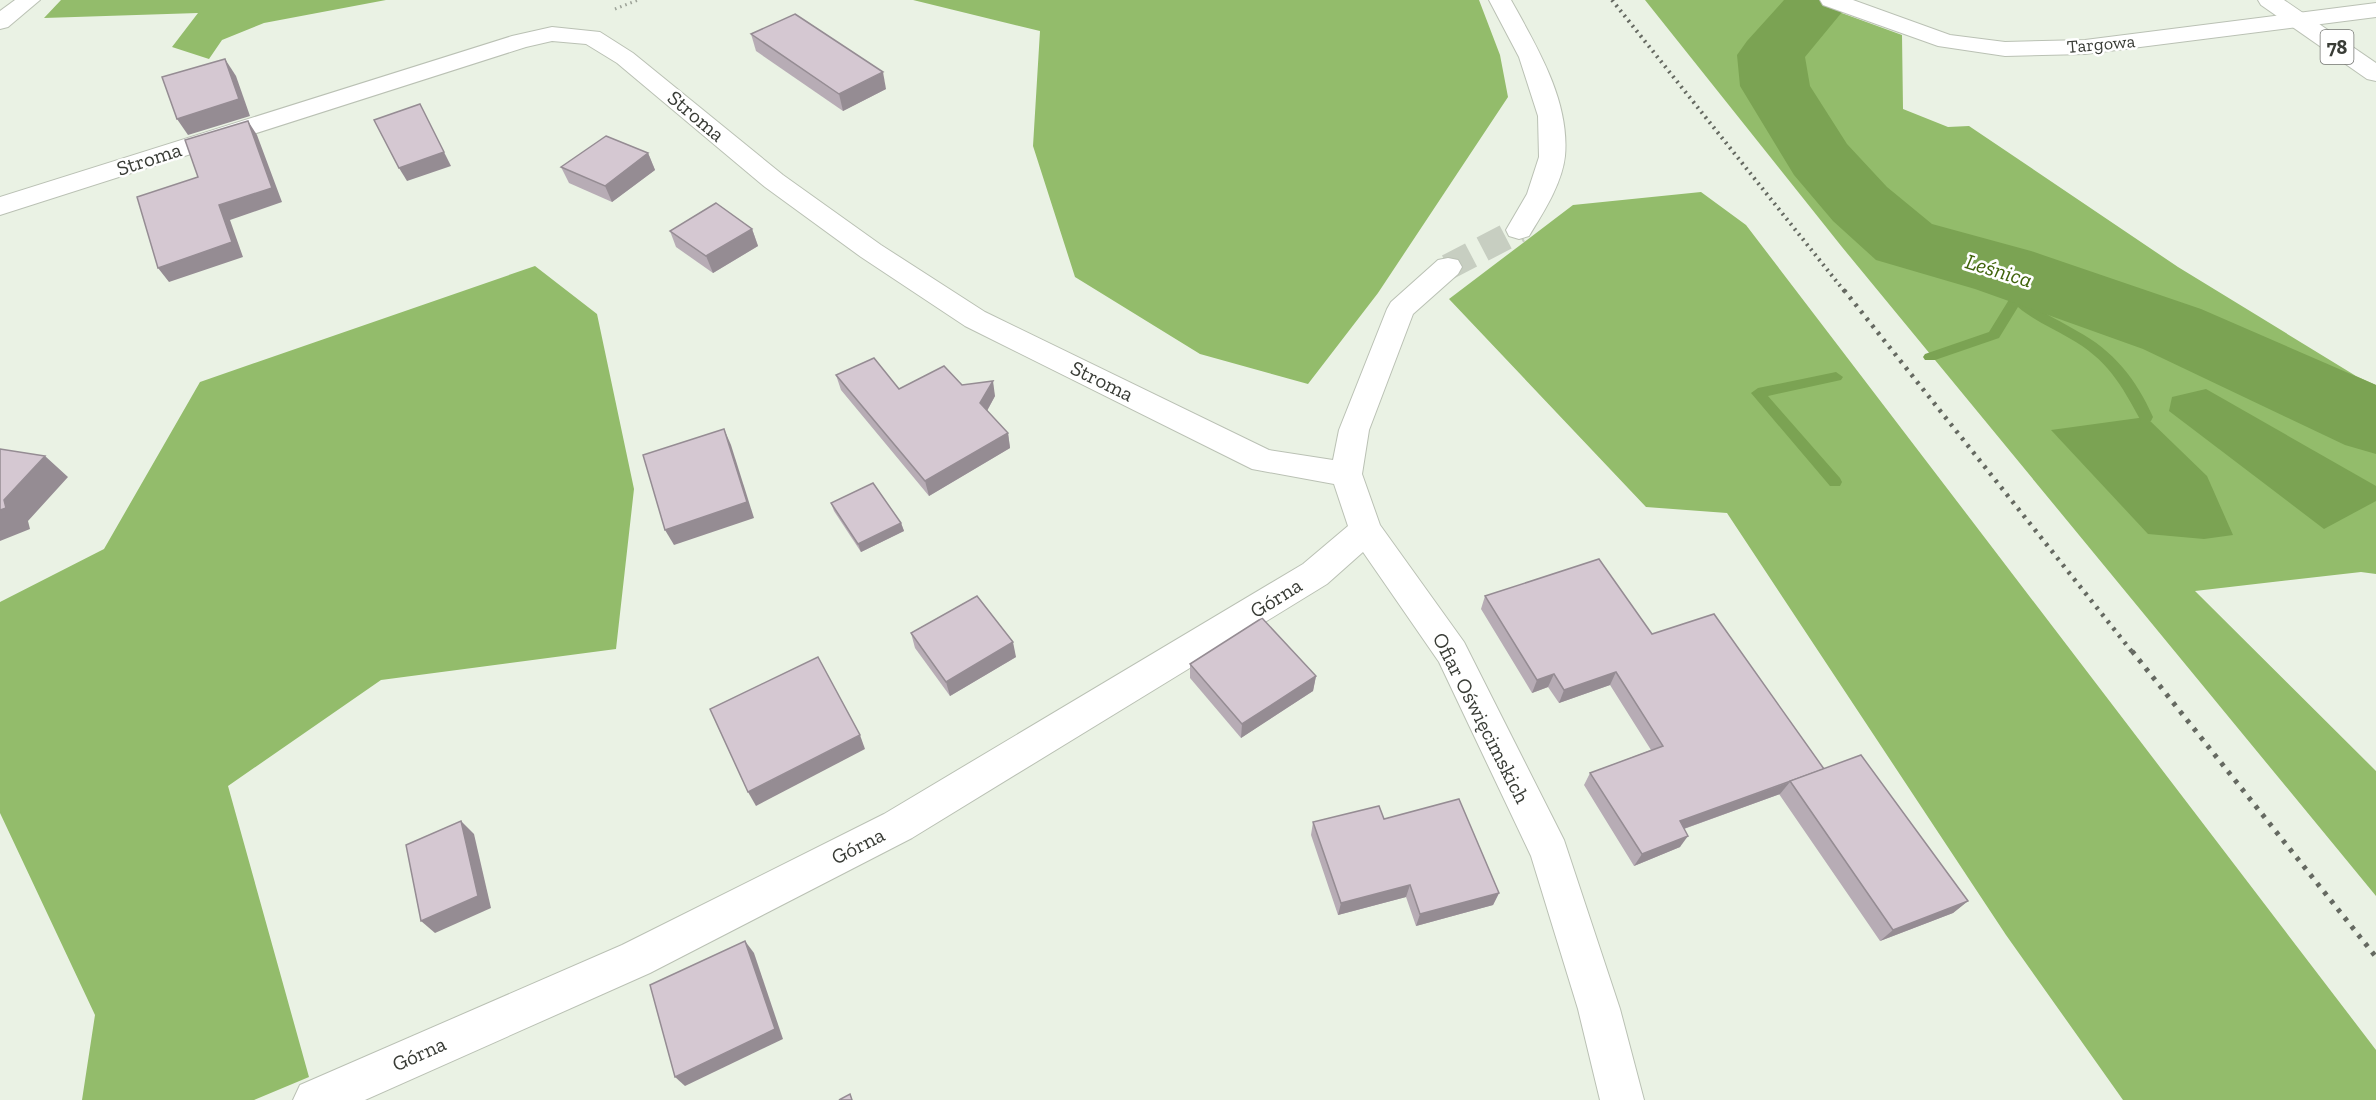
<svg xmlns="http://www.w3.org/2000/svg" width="2376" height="1100" viewBox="0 0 2376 1100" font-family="'Zilla Slab',serif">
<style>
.forest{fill:#93bc6b}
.water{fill:#7ba353}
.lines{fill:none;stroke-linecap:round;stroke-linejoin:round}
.stream{fill:#7ba353;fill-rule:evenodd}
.river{fill:#7ba353;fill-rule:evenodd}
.street-tunnel{stroke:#c7cec1;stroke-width:26;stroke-dasharray:26 13;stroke-linecap:butt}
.street-casing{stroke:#bac1b4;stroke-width:2}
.secondary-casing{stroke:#bac1b4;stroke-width:2}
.primary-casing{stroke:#bac1b4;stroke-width:2}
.path{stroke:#9da398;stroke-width:3;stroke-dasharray:1.5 4;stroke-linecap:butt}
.street{fill:#fff;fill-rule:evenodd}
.secondary{fill:#fff;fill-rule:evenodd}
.primary{fill:#fff;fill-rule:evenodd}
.rail-far2{stroke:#656961;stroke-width:4;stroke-dasharray:2 4.5;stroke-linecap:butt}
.rail-far1{stroke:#656961;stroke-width:4.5;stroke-dasharray:3 6;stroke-linecap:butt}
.rail{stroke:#656961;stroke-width:5;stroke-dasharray:4 7;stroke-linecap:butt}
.wall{fill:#b7acb5}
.shaded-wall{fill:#958c93}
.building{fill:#d5c8d2;stroke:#958c93;stroke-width:1.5}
.labels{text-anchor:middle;stroke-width:5;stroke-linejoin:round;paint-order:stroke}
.far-street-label{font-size:18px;fill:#393c36;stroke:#fff}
.shield{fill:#fff;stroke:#747672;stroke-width:1.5}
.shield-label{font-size:20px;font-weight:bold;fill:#393c36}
.street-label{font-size:21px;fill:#393c36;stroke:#fff}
.water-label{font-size:22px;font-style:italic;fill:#3f630b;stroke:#fff}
</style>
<rect width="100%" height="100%" fill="#eaf2e4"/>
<g class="forest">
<path d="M61,0h325l-122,23 -42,17 -13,19 -37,-12 26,-34 -154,5z"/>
<path d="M913,0h566l21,55 8,42 -130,196 -70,91 -108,-30 -125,-77 -42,-131 7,-115z"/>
<path d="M1645,0h161l96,35 1,74 45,18 21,-1 209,141 178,109 20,9v189l-15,-2 -166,19 181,180v125l-534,-649z"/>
<path d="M1701,192l45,33 630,825v50h-253l-117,-165 -279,-422 -81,-6 -197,-208 124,-94z"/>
<path d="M535,266l62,48 37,175 -18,160 -235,31 -153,106 81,291 -55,23h-172l13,-85 -95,-202v-211l104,-53 96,-167z"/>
</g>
<g class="water">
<path d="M2206,389l170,97v15l-52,28 -155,-118 3,-14z"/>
<path d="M2146,417l61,59 26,59 -29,4 -56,-5 -97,-104z"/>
</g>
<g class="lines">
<g class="stream">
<path d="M2003,266l4,1c5,8 6,19 12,25 15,18 38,27 58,39 36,19 60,49 76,86l-2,4h-10c-20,-37 -34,-62 -72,-83 -17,-10 -36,-18 -51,-31l-19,31 -64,22h-10l-2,-3 2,-3 64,-22 21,-34 -13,-28z"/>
<path d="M1836,372l7,5 -2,3 -73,16 72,82 2,4 -2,4h-10l-79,-93 7,-5z"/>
</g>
<path class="river" d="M1784,0h68l-47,57 5,29 37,58 40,43 45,37 99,27 170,58 175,76v69l-31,-9 -202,-96 -168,-60 -99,-29 -43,-39 -39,-46 -54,-89 -3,-31 10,-14z"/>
<path class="street-tunnel" d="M1448,267l71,-37"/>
<defs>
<g id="street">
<path d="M1489,0h22c26,47 59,101 54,156 -3,28 -22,57 -36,80l-10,3 -10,-3 -3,-6 21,-36 12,-37 -1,-41 -19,-59z"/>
<path d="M1820,0h33l97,35 55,7 80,-2 291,-37v14l-291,37 -80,2 -67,-10 -115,-41z"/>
<path d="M552,27l48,5 33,21 150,122 98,70 104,67 284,138 64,10 6,-30 48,-121 4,-7 47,-42 10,-2 10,2 4,7 -4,7 -45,40 -44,116 -7,44 18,51 84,117 100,198 56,169 24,91h-44l-22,-91 -47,-153 -92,-194 -76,-110 -36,32 -415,254 -262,135 -285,127h-72l7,-15 322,-140 262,-131 419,-250 45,-38 -14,-42 -82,-15 -287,-143 -104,-69 -96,-70 -148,-124 -31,-19 -34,-3 -26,6 -526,168v-18l512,-161z"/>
</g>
<path id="secondary" d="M15,0h25l-32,27 -8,2v-18z"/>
<path id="primary" d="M2258,0h26l92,63v18l-9,-2 -106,-74z"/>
</defs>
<use href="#street" class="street-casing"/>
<use href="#secondary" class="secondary-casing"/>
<use href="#primary" class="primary-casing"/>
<path class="path" d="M615,9l23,-9"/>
<use href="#street" class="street"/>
<use href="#secondary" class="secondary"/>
<use href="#primary" class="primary"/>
<path class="rail-far2" d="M1612,0l233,292"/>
<path class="rail-far1" d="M1844,290l289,363"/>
<path class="rail" d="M2132,651l244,306"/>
</g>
<g class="wall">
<path d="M751,34l135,55 -43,22 -87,-60z"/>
<path d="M648,153l7,17 -43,32 -43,-19 -8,-16z"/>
<path d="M752,229l6,17 -45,27 -37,-26 -6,-16z"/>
<path d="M836,375l63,14 63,-4 33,11 -8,15 21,22 2,15 -81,48 -88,-106z"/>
<path d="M831,503l70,20 3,8 -43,21 -27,-41z"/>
<path d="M1485,596l167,38 172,135 144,132 -15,12 -73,28 -101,-147h1l-96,35 -4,18 -46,19 -50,-81 6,-12 61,-23 -41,-65 -51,18 -11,-16 -16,6 -51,-84z"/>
<path d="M911,633l105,24 -66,39 -35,-48z"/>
<path d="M1190,664l126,12 -3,15 -72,47 -51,-60z"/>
<path d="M1384,819l115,74 -6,12 -77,21 -10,-29 -68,18 -27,-80 2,-13z"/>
</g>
<g class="shaded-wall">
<path d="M225,59l11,17 14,40 -62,19 -11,-16z"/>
<path d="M883,72l3,17 -43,22 -4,-17z"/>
<path d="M420,104l31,62 -44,15 -8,-13z"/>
<path d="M248,121l9,14 25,67 -52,18 13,37 -74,25 -11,-14 61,-63z"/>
<path d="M648,153l7,17 -43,32 -7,-16z"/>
<path d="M752,229l6,17 -45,27 -7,-17z"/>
<path d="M993,381l2,15 -12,22 -3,-15z"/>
<path d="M724,429l7,16 23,73 -80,27 -9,-15z"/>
<path d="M1008,433l2,15 -81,48 -4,-15z"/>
<path d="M45,456l23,21 -40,44 2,8 -30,12v-31l4,-10z"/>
<path d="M901,523l3,8 -43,21 -3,-8z"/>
<path d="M1013,642l3,15 -66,39 -4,-14z"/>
<path d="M1616,672l-6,13 -51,18 5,-13z"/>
<path d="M1554,674l-6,13 -16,6 5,-13z"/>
<path d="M1316,676l-3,15 -72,47 1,-14z"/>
<path d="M860,735l5,14 -109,57 -8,-14z"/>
<path d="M1790,782l-10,12 -108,39 8,-12z"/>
<path d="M461,821l13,13 17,74 -56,25 -14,-12z"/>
<path d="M1688,836l-8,11 -46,19 8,-12z"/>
<path d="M1410,885l-4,12 -68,18 3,-12z"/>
<path d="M1499,893l-6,12 -77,21 4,-12z"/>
<path d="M1968,901l-15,12 -73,28 13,-11z"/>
<path d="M745,941l9,12 29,86 -98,47 -10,-9z"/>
</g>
<g class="building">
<path d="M795,14l88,58 -44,22 -88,-60z"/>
<path d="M225,59l14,40 -62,20 -15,-42z"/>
<path d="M420,104l24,48 -45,16 -25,-48z"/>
<path d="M248,121l24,67 -53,17 13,37 -74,26 -21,-71 61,-20 -13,-37z"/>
<path d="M606,136l42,17 -43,33 -44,-19z"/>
<path d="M716,203l36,26 -46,27 -36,-25z"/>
<path d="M874,358l25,31 45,-23 18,19 31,-4 -13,22 28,30 -83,48 -89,-106z"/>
<path d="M724,429l23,73 -82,28 -22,-75z"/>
<path d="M0,449l45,7 -41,44 2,8 -6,2z"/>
<path d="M873,483l28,40 -43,21 -27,-41z"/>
<path d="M1599,559l53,75 62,-20 110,155 -144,52 8,15 -46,18 -52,-81 73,-27 -47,-74 -52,18 -10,-16 -17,6 -52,-84z"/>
<path d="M977,596l36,46 -67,40 -35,-49z"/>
<path d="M1262,618l54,58 -74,48 -52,-60z"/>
<path d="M818,657l42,78 -112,57 -38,-83z"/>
<path d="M1861,755l107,146 -75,29 -103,-149z"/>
<path d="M1459,799l40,94 -79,21 -10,-29 -69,18 -28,-81 66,-16 5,13z"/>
<path d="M461,821l17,75 -57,25 -15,-76z"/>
<path d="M745,941l30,88 -100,48 -25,-92z"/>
<path d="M850,1094l2,6h-13z"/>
</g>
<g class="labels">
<g class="far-street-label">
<text transform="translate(2101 44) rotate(-5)" y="6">Targowa</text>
</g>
<rect class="shield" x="2320.5" y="30" width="33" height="34" rx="4.5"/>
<g class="shield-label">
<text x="2337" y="54">78</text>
</g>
<g class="street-label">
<text transform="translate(696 116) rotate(40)" y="7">Stroma</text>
<text transform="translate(149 159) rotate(-18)" y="7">Stroma</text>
<text transform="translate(1102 381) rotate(26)" y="7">Stroma</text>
<text transform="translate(1276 598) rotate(-32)" y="7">Górna</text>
<text transform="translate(1481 718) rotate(63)" y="7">Ofiar Oświęcimskich</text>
<text transform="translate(858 846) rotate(-27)" y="7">Górna</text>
<text transform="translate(419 1054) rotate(-24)" y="7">Górna</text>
</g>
<g class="water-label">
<text transform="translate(1999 270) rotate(17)" y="8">Leśnica</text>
</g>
</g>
</svg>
